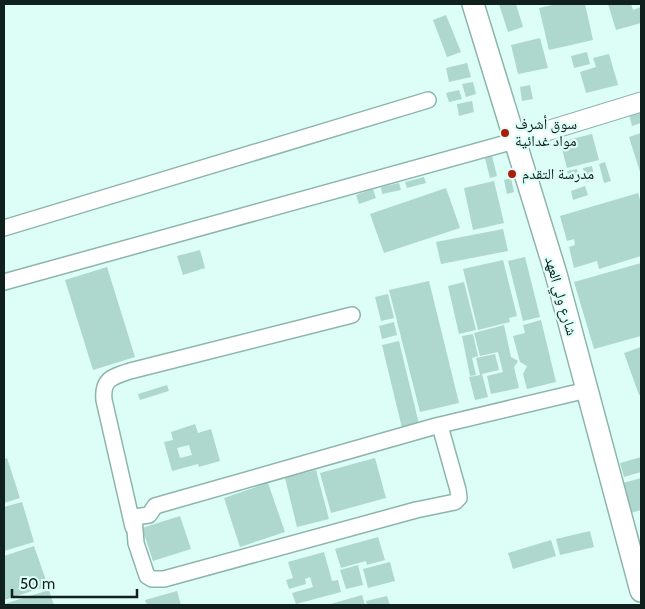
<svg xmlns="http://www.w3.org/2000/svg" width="645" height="609" viewBox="0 0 645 609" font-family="Cabin,'Noto Naskh Arabic',sans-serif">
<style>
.building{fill:#aed7ce;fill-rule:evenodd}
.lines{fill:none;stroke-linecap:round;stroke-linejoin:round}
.minor-casing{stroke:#8eb5ad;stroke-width:18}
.tertiary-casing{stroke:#8eb5ad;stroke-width:21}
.secondary-casing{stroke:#8eb5ad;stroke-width:24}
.minor{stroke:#fff;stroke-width:15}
.tertiary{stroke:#fff;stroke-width:19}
.secondary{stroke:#fff;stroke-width:21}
.poi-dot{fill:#ac1d0b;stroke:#ddfef7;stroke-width:2}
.labels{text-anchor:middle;stroke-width:4.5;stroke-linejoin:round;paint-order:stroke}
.poi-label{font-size:15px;fill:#10201d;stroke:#ddfef7;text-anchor:start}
.street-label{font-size:15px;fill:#10201d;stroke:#ddfef7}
</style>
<rect width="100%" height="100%" fill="#ddfef7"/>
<g class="building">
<path d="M499,4h17l7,23 -15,5z"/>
<path d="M557,4h28l8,36 -44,10 -10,-42z"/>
<path d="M608,4h23l2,6 8,-3v16l-25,7z"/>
<path d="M446,15l15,37 -14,5 -14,-37z"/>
<path d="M540,38l8,30 -30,6 -7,-29z"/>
<path d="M587,52l3,12 -16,4 -3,-12z"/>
<path d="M609,54l9,31 -32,8 -6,-21 16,-5 -3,-9z"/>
<path d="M467,63l4,14 -22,5 -3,-14z"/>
<path d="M473,82l3,12 -10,3 -4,-13z"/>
<path d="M530,85l3,14 -11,2 -2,-14z"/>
<path d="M459,90l3,9 -13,3 -3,-9z"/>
<path d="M472,101l2,11 -15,4 -2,-12z"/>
<path d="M641,111v12l-9,3 -3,-12z"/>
<path d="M641,133v42l-12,-38z"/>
<path d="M592,134l7,26 -32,8 -7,-26z"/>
<path d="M492,156l5,20 -7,2 -5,-20z"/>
<path d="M605,162l6,19 -7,2 -5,-19z"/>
<path d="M592,166l3,14 -9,2 -3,-14z"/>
<path d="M577,169l2,8 -10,2 -2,-8z"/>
<path d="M424,177l2,6 -19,5 -2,-6z"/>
<path d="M511,178l3,14 -7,2 -3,-14z"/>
<path d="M494,181l10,42 -31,7 -9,-42z"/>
<path d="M399,183l2,7 -19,4 -1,-7z"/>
<path d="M585,186l3,9 -15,5 -2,-9z"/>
<path d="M446,188l14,40 -76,25 -14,-39z"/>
<path d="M373,189l3,9 -17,6 -3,-9z"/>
<path d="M638,193l3,10v53l-42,13 -2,-8 -23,7 -5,-21 6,-2 -1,-6 -7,2 -7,-25z"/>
<path d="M503,229l5,22 -67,13 -5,-22z"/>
<path d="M200,250l5,18 -22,7 -6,-19z"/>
<path d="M525,257l15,60 -17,4 -15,-60z"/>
<path d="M503,260l14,56 -8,2 1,4 -32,8 -15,-61z"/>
<path d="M641,263v73l-47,13 -20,-67z"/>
<path d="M107,267l28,90 -42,13 -28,-90z"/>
<path d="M429,281l30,122 -39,9 -31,-122z"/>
<path d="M464,282l12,48 -17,4 -11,-48z"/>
<path d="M388,294l6,24 -13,3 -6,-24z"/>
<path d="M541,320l15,62 -29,7 -4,-15 4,-8 -7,-4 -7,-26 12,-3 -2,-8z"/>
<path d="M394,322l3,13 -15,4 -3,-13z"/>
<path d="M504,325l7,32 7,4 -4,6 5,21 -28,6 -4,-18 16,-4 -5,-20 -18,4 -6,-23z"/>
<path d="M473,334l5,22 -6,2 4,17 -6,1 -8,-40z"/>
<path d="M399,341l20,83 -17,4 -20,-83z"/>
<path d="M641,347v47l-2,1 -15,-42z"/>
<path d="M495,354l4,16 -17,4 6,23 -13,3 -6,-23 11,-2 -4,-17z"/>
<path d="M167,385l2,6 -29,9 -2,-6z"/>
<path d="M195,424l3,9 13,-4 9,32 -21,6 -1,-3 -26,7 -8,-29 9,-2 -2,-8zM189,445l3,10 -12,3 -3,-10z"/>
<path d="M641,457v15l-17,5 -4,-14z"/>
<path d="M7,458l13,40 -16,5v-44z"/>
<path d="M375,458l11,40 -55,15 -11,-40z"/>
<path d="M316,470l13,49 -32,8 -12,-49z"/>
<path d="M641,478v32l-10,3 -8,-30z"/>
<path d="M268,483l17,49 -45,15 -16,-49z"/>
<path d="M22,502l12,40 -30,9v-44z"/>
<path d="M180,516l11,33 -38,12 -11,-33z"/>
<path d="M590,531l4,16 -34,8 -4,-16z"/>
<path d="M378,537l7,23 -18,5 -1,-4 -25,7 -6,-19z"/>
<path d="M551,540l5,16 -43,13 -5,-16z"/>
<path d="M34,546l14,40 -44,14v-44z"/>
<path d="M324,552l8,29 6,-1 3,12 -45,12 -4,-11 21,-6 -3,-10 -5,2 1,5 -17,5 -3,-9 7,-2 -5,-16z"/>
<path d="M390,562l5,19 -27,7 -5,-19z"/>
<path d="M358,565l5,20 -17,4 -6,-19z"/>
<path d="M49,590l5,15h-50v-1z"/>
<path d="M177,591l4,14h-34l-2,-5z"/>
<path d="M362,595l3,10h-38z"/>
<path d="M387,596l3,9h-23l-1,-4z"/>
</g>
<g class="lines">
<defs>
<g id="minor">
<path d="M4,228l424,-128"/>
<path d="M4,282l510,-141"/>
<path d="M440,426l18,64 1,8 -4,4 -39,8 -252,69h-12l-5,-3 -11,-33 -2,-26 15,-2 6,-9 281,-80 151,-36"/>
<path d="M133,527l-29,-127c-2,-21 8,-23 26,-29l222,-56"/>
</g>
<path id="tertiary" d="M514,141l127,-39"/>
<path id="secondary" d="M473,4l83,270 85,317"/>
</defs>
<use href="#minor" class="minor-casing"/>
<use href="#tertiary" class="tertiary-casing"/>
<use href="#secondary" class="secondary-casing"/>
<use href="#minor" class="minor"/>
<use href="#tertiary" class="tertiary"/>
<use href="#secondary" class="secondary"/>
</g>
<g class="poi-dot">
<circle cx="505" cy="133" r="5"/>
<circle cx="512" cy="174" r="5"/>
</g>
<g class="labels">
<g class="poi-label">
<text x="515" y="129">سوق أشرف<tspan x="515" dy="17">مواد غدائية</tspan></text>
<text x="522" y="179">مدرسة التقدم</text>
</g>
<g class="street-label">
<text transform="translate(561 296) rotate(74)" y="5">شارع ولي العهد</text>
</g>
</g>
<rect width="645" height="609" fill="none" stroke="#10201d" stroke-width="10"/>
<path d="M12 589v8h125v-8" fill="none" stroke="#10201d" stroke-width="2.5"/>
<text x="20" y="589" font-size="15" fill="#10201d" stroke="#ddfef7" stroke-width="4" paint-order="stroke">50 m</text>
</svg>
